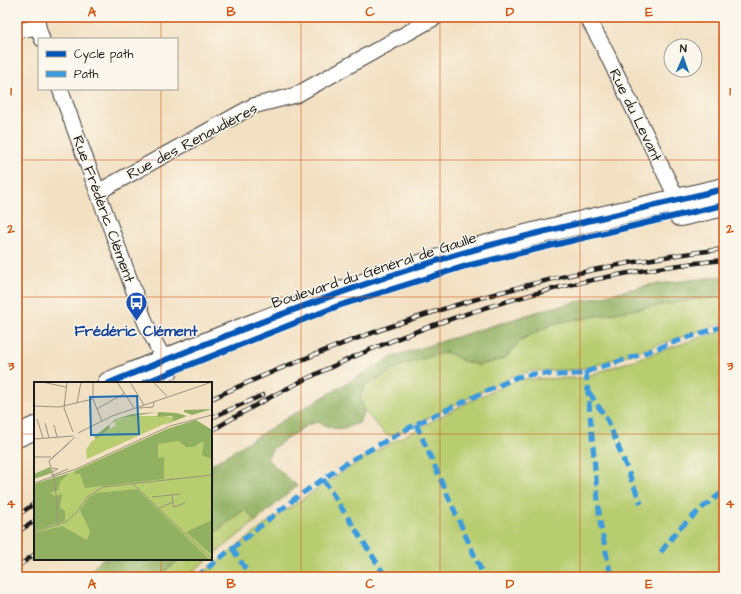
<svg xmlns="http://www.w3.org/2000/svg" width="741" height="594" viewBox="0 0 741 594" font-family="'Architects Daughter',sans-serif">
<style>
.green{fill:#b8cc70;stroke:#6a7446}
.forest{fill:#92b062;stroke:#57663f}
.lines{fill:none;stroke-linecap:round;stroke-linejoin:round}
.minor-casing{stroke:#3c3935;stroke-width:17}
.primary-casing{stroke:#3c3935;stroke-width:24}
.minor{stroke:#fff;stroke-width:15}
.primary{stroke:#fff;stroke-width:22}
.rail-casing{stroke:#1c1c1c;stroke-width:4.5}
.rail{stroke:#fbf7ec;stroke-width:3;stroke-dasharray:9;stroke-linecap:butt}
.quiet{stroke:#3c9bdf;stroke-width:5;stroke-dasharray:10 5;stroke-linecap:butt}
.cycleway-casing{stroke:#fbf7ec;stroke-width:8}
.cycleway{stroke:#0057b8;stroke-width:6}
.grid{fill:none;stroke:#d4530e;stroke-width:1;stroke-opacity:0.55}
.labels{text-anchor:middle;stroke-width:3;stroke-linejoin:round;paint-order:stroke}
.street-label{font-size:15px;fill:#1c1c1c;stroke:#fbf7ec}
.transit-label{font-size:15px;font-weight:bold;fill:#164399;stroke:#fbf7ec}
.inset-road{fill:none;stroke:#9c9280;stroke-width:1}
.view{fill:#1f6fb2;fill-opacity:0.15;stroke:#1f6fb2;stroke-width:2}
.inset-edge{fill:none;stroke:#1c1c1c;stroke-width:2}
.neatline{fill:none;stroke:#d4530e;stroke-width:1.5}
.grid-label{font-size:13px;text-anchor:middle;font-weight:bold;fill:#d4530e}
</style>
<rect width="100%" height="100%" fill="#fbf7ec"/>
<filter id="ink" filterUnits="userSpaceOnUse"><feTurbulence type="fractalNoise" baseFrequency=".025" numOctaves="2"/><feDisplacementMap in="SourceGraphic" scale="8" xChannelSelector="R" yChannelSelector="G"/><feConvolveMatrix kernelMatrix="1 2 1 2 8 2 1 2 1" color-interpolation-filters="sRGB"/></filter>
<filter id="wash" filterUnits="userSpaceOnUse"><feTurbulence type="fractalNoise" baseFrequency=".012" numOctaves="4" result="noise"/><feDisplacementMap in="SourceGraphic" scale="16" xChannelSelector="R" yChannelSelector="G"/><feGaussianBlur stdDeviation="0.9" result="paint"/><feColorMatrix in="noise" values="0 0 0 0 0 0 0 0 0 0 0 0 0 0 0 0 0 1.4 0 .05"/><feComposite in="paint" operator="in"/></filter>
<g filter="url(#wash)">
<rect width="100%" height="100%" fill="#f2e0c2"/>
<g class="green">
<path d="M724,297v26l-133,44 -17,3 -43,1 -18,5 -121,60 -7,-2 -21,-23 -4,-14 4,-10 34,-20 22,-8 27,-7 17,9 15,4 25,-6 18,-20 33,-16 142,-24z"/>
<path d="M724,331v246h-526l72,-56 95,-64 103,-55 51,-23 62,-1 118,-40z"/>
<path d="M245,509l11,12 -45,36v-22z"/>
<path d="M180,559h28l-22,18h-28z"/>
</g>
<g class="forest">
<path d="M724,276v21l-27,2 -142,24 -33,16 -18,20 -25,6 -15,-4 -17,-9 -27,7 -22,8 -34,20 -4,10 4,14 -5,12c-19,6 -22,9 -41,-1l-11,3 -34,23 -6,11 30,27 -41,35 -11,-12 -34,26v-70l76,-47 105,-61 151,-47 106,-25z"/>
<path d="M102,559h78l-22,18h-73z"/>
</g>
</g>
<g filter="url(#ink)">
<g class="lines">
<defs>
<g id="minor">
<path d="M37,17l1,10 4,12"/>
<path d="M587,17l16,29 78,161"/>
<path d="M17,31l21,-4"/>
<path d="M60,89l86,235 24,48"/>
<path d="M98,192l155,-86 43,-11 140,-78"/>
</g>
<g id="primary">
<path d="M680,215l44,-10"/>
<path d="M109,383c124,-51 249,-101 378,-137 79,-21 158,-38 237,-57"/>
<path d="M17,436l18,-8"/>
</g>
</defs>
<use href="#minor" class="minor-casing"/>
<use href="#primary" class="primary-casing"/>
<use href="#minor" class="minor"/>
<use href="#primary" class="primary"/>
<defs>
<g id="rail">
<path d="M211,399c163,-75 334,-130 513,-150"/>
<path d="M211,418l52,-23"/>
<path d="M211,431c155,-94 332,-154 513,-171"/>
<path d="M17,516l18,-13"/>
<path d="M17,532l18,-11"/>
<path d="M17,567l18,-13"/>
</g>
</defs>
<use href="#rail" class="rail-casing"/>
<use href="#rail" class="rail"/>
<g class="quiet">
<path d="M586,371l14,151 11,55"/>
<path d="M589,392l19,29 33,83"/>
<path d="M416,424l68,153"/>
<path d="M323,479l63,98"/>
<path d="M232,548l19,29"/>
<path d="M661,552l17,-22 24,-22 22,-17"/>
<path d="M196,577l101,-80 51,-35 68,-38 101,-47 22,-4 17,2 23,-1 57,-18 50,-18 38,-12"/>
</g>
<defs>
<g id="cycleway">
<path d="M109,383c124,-51 249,-101 378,-137 79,-21 158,-38 237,-57"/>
<path d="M144,383l194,-77 128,-40 218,-52 40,-9"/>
</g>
</defs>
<use href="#cycleway" class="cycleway-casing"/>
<use href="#cycleway" class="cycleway"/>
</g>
</g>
<path class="grid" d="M161,17v22M301,17v560M440,17v560M580,17v560M161,89v294M17,160h707M17,297h707M17,434h18M211,434h513M161,559v18"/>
<defs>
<symbol id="bus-pin" viewBox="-11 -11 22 30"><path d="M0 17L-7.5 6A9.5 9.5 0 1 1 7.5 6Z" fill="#1a4fb4" stroke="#fbf7ec"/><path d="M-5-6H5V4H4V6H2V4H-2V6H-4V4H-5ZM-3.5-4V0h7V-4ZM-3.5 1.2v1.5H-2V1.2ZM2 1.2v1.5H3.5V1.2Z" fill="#fff"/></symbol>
</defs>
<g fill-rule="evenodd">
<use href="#bus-pin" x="124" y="290" width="25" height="34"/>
</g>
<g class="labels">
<g class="street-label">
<text transform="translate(636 115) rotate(64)" y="5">Rue du Levant</text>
<text transform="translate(192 141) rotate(-28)" y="5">Rue des Renaudières</text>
<text transform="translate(104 209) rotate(70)" y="5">Rue Frédéric Clément</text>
<text transform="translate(374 270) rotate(-18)" y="5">Boulevard du Général de Gaulle</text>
</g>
<g class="transit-label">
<text x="136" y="336">Frédéric Clément</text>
</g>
</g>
<g transform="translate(34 382)">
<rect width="178" height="178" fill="#f2e0c2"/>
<path d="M108,32l-4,2h23l11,1 1,3 -86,39 -1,-9 5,-8 25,-17 -2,-4zM162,38l16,10v130h-178v-76l20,-6 -2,-5 4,5 13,-5 98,-44z" fill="#b8cc70"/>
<path d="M178,27l-20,6 -8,-3v-2zM123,30l-39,7 -9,6 1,3 -2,2 -12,9 -2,-2 22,-18 16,-5zM124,30l19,1 10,3 -23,9 9,-5 -1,-4 -15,1zM162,38l16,10v29l-10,-4 2,-12 -2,-2 -8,6h-8l-8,-6 -20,3v14l6,-1v22l-79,9 -5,-14h-5v-3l92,-42zM16,85l2,6 -18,6v-5zM35,91l-9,9 -2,8 -8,3 5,3 7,-2 -2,14 5,3v10l-31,10v-47zM103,107l73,71h-176v-27l28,-7 25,14 3,-9 -10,-21 9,-13 7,-4zM178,138v35l-26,-23z" fill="#92b062"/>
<path class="inset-road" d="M8,0l24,5M33,0l-3,26 9,24M59,0v17l9,22M83,0l17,26M96,0l14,23M119,0l14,14M43,21l4,-21M0,24l25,1 34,-8M105,26l14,-1 1,-5M63,27l28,-16M3,37l6,19M11,41l4,15M20,43l3,12M44,51l34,-17 100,-34M0,57l39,-3M0,75h17M15,79l20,-18M18,86l6,1 -6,3M17,94l17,-7M0,101l42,-14 94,-43 42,-11M99,102l79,75M118,115l28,-3M139,120l1,5 11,-4M125,126l14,-6 -1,-7M24,144l-3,-45 -6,-20 26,-24M0,150l32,-10 11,-10 10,-15 16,-10 109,-12"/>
<path class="view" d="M103,14l2,38 -48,1 -1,-38z"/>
<rect width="178" height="178" class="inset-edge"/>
</g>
<rect width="741" height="594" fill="none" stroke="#fbf7ec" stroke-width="44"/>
<rect x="38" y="38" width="140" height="52" fill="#fbf7ec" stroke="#a29f99"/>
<rect x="46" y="51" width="20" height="6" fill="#0057b8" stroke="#a29f99"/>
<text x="74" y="58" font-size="12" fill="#1c1c1c">Cycle path</text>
<rect x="46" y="71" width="20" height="6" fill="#3c9bdf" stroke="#a29f99"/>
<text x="74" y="78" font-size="12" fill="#1c1c1c">Path</text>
<g transform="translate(683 58) rotate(2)"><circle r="19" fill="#fbf7ec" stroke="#a29f99"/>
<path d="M0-3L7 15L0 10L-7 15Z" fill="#1f6fb2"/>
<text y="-6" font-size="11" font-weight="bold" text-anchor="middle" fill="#1c1c1c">N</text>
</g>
<rect x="22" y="22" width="697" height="550" class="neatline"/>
<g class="grid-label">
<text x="92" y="16">A</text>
<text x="231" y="16">B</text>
<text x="370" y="16">C</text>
<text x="510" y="16">D</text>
<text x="649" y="16">E</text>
<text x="11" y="95">1</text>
<text x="730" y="95">1</text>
<text x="11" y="233">2</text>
<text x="730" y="233">2</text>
<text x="11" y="370">3</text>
<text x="730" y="370">3</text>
<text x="11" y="508">4</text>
<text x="730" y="508">4</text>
<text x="92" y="588">A</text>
<text x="231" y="588">B</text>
<text x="370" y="588">C</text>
<text x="510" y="588">D</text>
<text x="649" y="588">E</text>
</g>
</svg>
